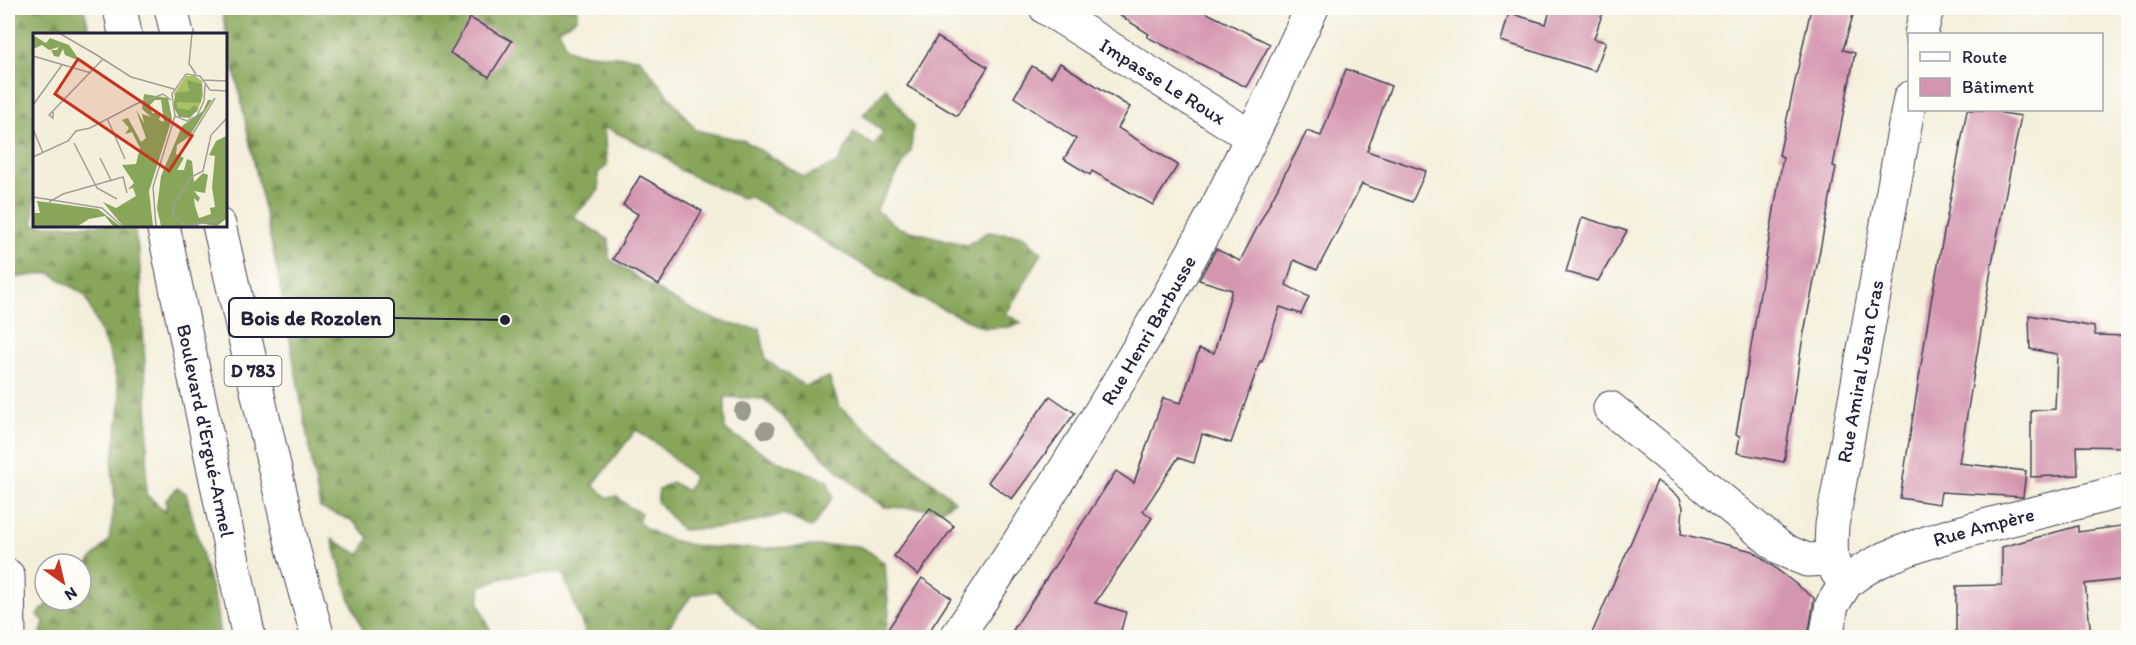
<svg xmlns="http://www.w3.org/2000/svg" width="2136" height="645" viewBox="0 0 2136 645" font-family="Itim,sans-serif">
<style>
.forest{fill:url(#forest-firs);stroke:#54644a;stroke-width:1.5}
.building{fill:#d495af}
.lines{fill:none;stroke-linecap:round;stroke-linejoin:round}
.minor-casing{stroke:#424153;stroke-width:35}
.major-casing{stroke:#424153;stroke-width:35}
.minor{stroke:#fff;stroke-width:33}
.major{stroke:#fff;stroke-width:33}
.tree{fill:#9b9c8b}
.labels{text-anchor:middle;stroke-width:5;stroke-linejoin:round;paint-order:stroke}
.shield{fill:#fdfcf7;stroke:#646373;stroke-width:1.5}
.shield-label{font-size:18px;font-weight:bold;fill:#22223b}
.street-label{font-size:20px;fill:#22223b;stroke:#fdfcf7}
.inset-road{fill:none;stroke:#a09d9b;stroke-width:1.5}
.view{fill:#c8321e;fill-opacity:0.15;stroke:#c8321e;stroke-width:3}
.inset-edge{fill:none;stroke:#22223b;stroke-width:3}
.leader{fill:none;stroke:#22223b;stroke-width:2}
.callout-dot{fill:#22223b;stroke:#fdfcf7;stroke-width:2}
.callout{fill:#fdfcf7;stroke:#22223b;stroke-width:2}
.callout-label{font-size:21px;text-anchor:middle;font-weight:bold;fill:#22223b}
</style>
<defs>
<pattern id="forest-firs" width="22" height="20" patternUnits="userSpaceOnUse" patternTransform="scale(1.5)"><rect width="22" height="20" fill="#87a65a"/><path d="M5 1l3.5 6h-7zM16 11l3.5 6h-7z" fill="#6e874c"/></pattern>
</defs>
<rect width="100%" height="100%" fill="#fdfcf7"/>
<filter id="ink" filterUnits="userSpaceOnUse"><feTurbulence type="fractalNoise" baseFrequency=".0167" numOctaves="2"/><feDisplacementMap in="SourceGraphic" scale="12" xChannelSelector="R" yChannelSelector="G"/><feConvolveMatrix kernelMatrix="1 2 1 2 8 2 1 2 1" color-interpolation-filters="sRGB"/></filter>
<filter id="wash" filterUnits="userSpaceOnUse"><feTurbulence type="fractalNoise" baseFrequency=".008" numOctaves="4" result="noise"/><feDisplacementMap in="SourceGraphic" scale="24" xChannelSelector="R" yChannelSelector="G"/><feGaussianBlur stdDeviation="1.35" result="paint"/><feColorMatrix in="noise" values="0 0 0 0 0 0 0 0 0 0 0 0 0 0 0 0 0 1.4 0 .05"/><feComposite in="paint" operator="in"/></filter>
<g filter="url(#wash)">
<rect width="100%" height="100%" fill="#f4efdb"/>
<g class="forest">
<path d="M8,8h76l6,26h-56v191h99l6,27 9,169 -2,73 20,18v-12l11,-12 9,5 30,112 4,32h-180l4,-16 -7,-6 15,-15h29v-29l28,-31 6,-40 -3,-33 9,-69 -10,-40 -26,-63 -35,-22 -42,6z"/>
<path d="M221,8h356v10l-18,11 7,19 11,5 62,5 57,72 49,11 59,36 34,-14 16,-31 20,14 9,-14 -20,-17 23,-27 27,37 -2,26 -35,59 23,18 68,17 21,-13 35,3 19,18 -36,61 16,9 -13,4 -25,1 -21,-10 -50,-23 -162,-98 -10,1 -61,-28 -19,-16 -57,-27 3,39 -9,7 1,17 -26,27 36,23v19c43,27 99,69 151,69l6,32 39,26 24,-9 10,29 116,95 -12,8 -59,-2 -19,-13 -43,-38 -58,-57 -39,-2v33l52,31 50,19 6,17 -21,31 -29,-14 -48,13 -53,3 -25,-29 2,-11 13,-8 15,9 7,-14 -36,-32 -22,-15 -43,55 15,13 9,-2 12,11 12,6 -3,9c45,38 129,24 183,24 11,0 26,-2 37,0 9,2 19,12 27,17l4,52 -5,22h-118l-50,-46 -24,4 -31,42h-74l-24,-63c-31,-5 -54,1 -82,12l-2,17 14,34h-127l-17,-40 -17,-58 28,16 9,-18 -18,-17 -31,-12 -42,-234z"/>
</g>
<g id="blocks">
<g class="building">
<path d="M1108,8h89l73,36 -24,43 -99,-50 2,-3z"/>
<path d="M1551,8h53l-10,31 12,3 -11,29 -94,-30 8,-28 37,11z"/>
<path d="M1811,8h44l-12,42 12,3 -22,113 3,1 -34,176 -18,119 -47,-9 3,-17 -4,-1 47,-278 -4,-2z"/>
<path d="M470,18l42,23 -23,36 -39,-24z"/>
<path d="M937,37l51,30 -31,49 -50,-30z"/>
<path d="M1060,63l70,44 -12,21 60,37 -25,40 -61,-34 -2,4 -26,-16 12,-20 -62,-42 18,-31 19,11z"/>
<path d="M1346,69l45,17 -24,65 59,20 -14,31 -50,-18 -45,86 -23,-10 -8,25 23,12 -8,17 -21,-7 -18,55 -2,-1 -29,82 -29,-9 -8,29 -16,-5 -35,53 9,7 -57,85 31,9 -7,26h-111l108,-167 18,12 29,-85 18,5 18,-54 15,4 18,-63 -33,-10 17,-31 24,12 67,-130 14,5z"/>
<path d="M1967,110h35l-1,3 20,3 -28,142 -34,205 67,8 -3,26 -82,-5 -2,12 -39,-6 32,-202z"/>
<path d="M640,176l62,35 -43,74 -46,-26 25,-45 -15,-9z"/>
<path d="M1582,217l45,14 -29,50 -32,-9z"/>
<path d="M2029,315l65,12 1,8 33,1v111l-51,-1 1,29 -47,2v-66l24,-2 2,-55 -27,-5z"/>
<path d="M1050,396l25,17 -63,86 -24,-17z"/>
<path d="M1657,481l23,17 3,9 -2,27 72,17 61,47 -6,40h-218z"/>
<path d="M930,508l24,18 -36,49 -24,-19z"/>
<path d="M2128,525v54l-43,5 6,50 -22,4h-113v-52l46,-1v-38l76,-21v6z"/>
<path d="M922,578l29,20 -26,40h-43z"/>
</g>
</g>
</g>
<g filter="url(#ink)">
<use href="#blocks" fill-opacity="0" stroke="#424153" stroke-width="1.5"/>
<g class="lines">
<defs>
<g id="minor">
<path id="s1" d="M1046,8l204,128"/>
<path d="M1921,34l6,-26"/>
<path d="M1610,408l173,142 24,10 24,-1"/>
<path d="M8,576l1,62"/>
<path id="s2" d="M1846,583c25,-22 55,-31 86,-42 65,-21 132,-33 196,-52"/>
<path id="s3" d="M956,638c88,-132 173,-267 248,-406 39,-73 73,-150 108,-224"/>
<path id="s4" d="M1826,638l6,-33 14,-22c-18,-16 -15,-35 -14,-58l78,-427"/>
</g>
<g id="major">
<path d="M120,8l5,26"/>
<path d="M171,8l6,26"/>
<path id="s5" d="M163,225l86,413"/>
<path d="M219,225l74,323 25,90"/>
</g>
</defs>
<use href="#minor" class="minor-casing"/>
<use href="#major" class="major-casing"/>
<use href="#minor" class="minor"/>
<use href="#major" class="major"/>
</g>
<g class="tree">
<circle cx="743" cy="411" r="9"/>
<circle cx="766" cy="430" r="9"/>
</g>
</g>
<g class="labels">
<rect class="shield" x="224.5" y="356" width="57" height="30" rx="4.5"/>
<g class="shield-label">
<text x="253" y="377">D 783</text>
</g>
<g class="street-label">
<text dy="7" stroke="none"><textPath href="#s1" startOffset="138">Impasse Le Roux</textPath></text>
<text dy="7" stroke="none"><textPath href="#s3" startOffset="363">Rue Henri Barbusse</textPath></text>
<text dy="7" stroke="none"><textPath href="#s4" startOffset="278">Rue Amiral Jean Cras</textPath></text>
<text dy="7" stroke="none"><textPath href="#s5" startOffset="210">Boulevard d'Ergué-Armel</textPath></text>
<text dy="7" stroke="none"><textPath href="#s2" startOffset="150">Rue Ampère</textPath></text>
</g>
</g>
<g transform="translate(33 33)">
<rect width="194" height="194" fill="#f4efdb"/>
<path d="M153,43h9l7,5 1,15 -6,16 -18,6 -5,-24z" fill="#aac065"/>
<path d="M0,2l13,8 4,-5 19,7 11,16 -15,-6 -2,-6 -4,8 -5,-1 -3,-6h6l2,-3 -10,3 -7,-5 -9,4zM154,47l15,4 -1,19 -24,-1v6l12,2 6,-5 3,4 -8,9 -11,-1 -6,-11 3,-13 13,-2zM111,61l24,4 4,21 -23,72 4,35h-30l-20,-24 13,6 20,-12 -3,-8 -5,1 6,-6 -12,-18 14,-1 4,-16 -8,-16 -7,2 4,-6 -7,-8 6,-2 13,24 5,-4 -10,-28 8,13 -2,-9 9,3 -9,-8zM122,67h6l3,22 -5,-2 2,-7h-9l-2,-8zM175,67h4l-23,37 -12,8 -1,9 8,4 -7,12h7l3,-11 5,2 2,21 9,-9 5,2 -3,18 -11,-2 6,7 -2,4 -4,-4 1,8 4,12 12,-4 -1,-6 5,-1 -3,-20 3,-31 -6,-1 7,-14 10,-5v83l-9,7 -19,-3v3h-37l-4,-18 4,-32 21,-50 21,-15zM4,168l61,8 22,17h-7l-8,-10 -16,3 -11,7h-45v-13h7z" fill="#87a65a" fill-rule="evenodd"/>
<path class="inset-road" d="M26,0l36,21M159,0l-3,31 7,10M59,19l39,25 43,12M0,23l58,17M170,47l24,1M172,52l-1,16 -7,15 -10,5 -12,-5 -3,-22 14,-20 14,2 10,14 17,1M0,72l29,-40M20,79v6l-4,-3 54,-56M74,85l18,41M0,96l10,24M156,107l26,-42M41,110l23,45 20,11M0,124l35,-16 8,-10 14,-3 46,-24 27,-10 8,6M67,125l11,22M0,164l69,11 20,18M16,169l14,-8 60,-17 4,16M123,193l-3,-39 22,-71M153,193l-12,-10 -1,-9 18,-30 12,-6 8,-36 16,-17M155,193l33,-7"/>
<path class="view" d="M45,26l114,77 -23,35 -114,-77z"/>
<rect width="194" height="194" class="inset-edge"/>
</g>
<path class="leader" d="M505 320L394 318"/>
<circle class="callout-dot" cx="505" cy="320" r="6"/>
<rect class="callout" x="229" y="298" width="165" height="39" rx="6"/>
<g class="callout-label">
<text x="311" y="325">Bois de Rozolen</text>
</g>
<rect width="2136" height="645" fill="none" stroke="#fdfcf7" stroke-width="30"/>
<rect x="1908" y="33" width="195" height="78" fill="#fdfcf7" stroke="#a5a5ac" stroke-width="1.5"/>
<rect x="1920" y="52" width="30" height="9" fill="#ffffff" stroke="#a5a5ac" stroke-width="1.5"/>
<text x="1962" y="63" font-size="18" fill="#22223b">Route</text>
<rect x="1920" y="78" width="30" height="18" fill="#d495af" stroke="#a5a5ac" stroke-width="1.5"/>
<text x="1962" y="93" font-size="18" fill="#22223b">Bâtiment</text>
<g transform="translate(63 582) rotate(146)"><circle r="28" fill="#fdfcf7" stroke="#a5a5ac" stroke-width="1.5"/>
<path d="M0-4.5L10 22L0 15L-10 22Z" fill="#c8321e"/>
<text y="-9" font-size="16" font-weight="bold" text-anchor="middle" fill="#22223b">N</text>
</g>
</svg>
